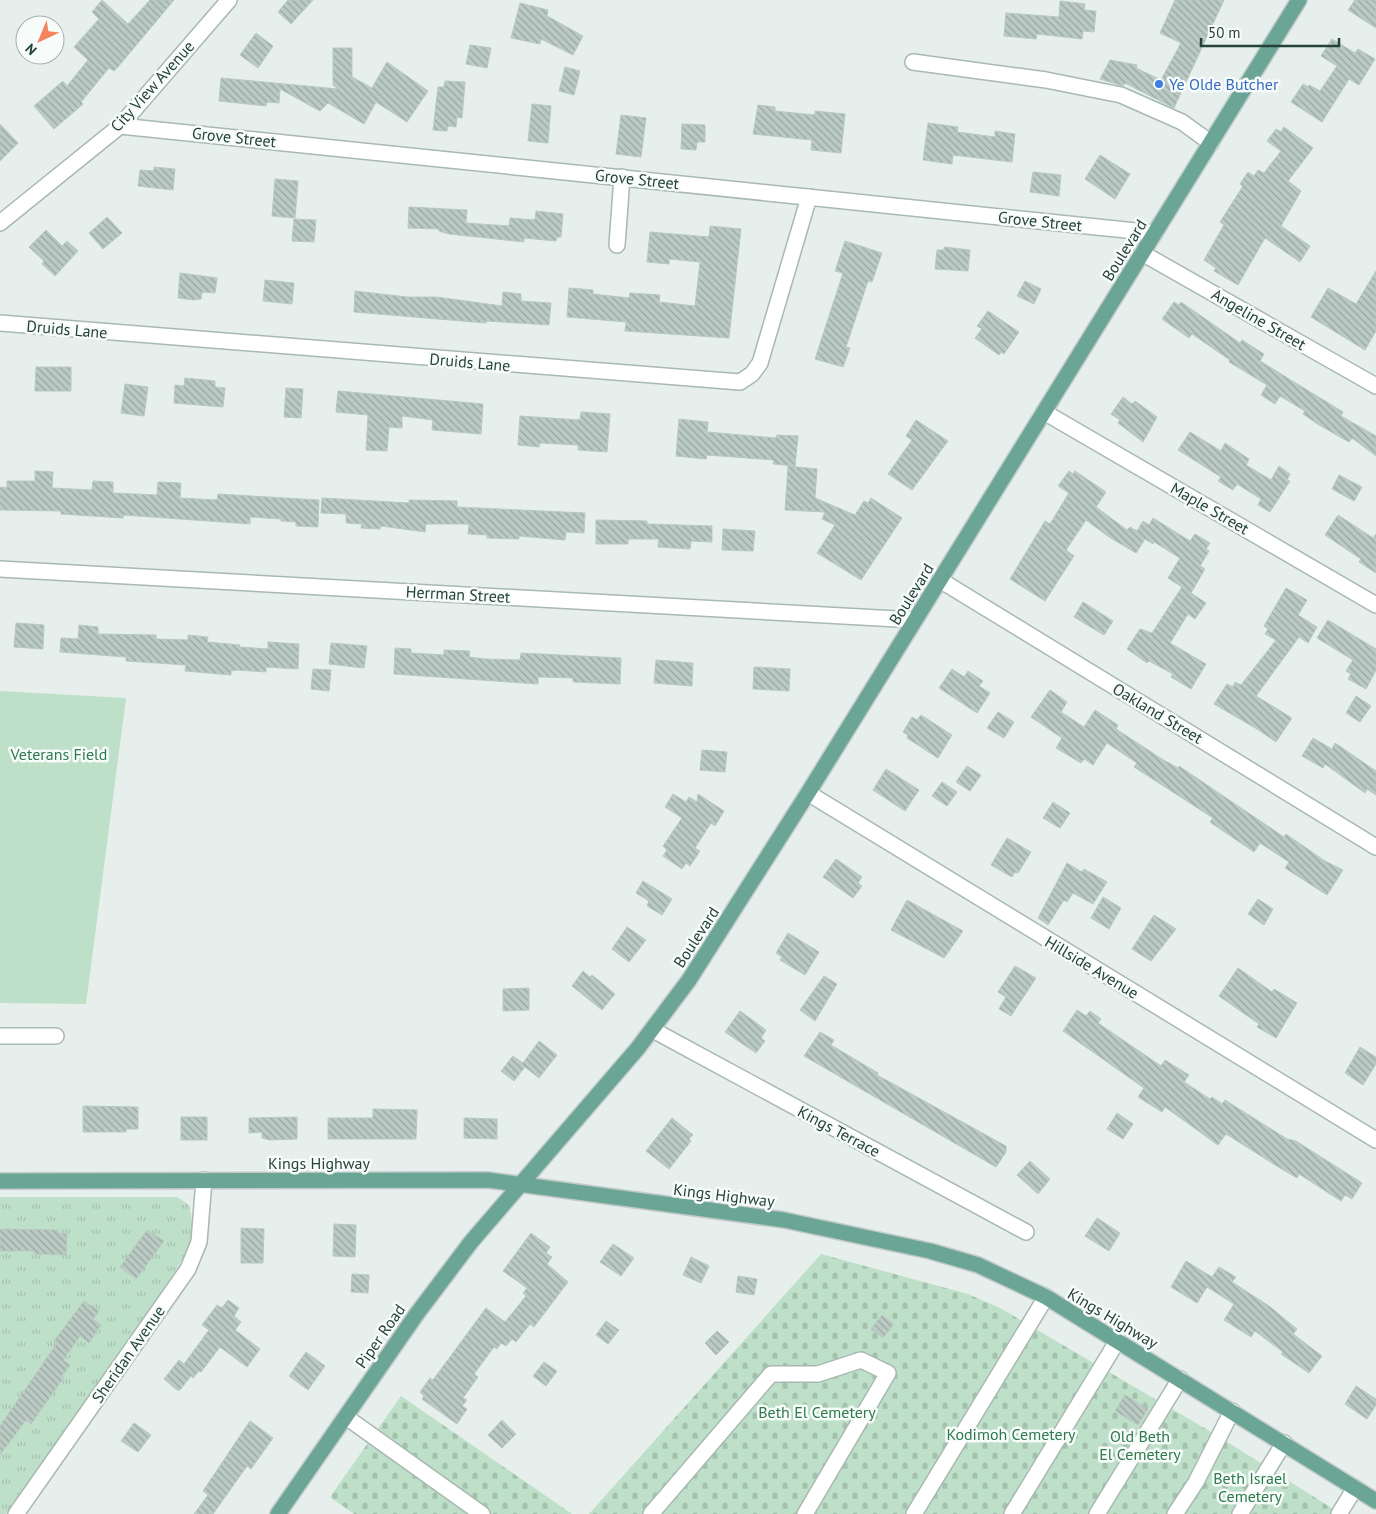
<svg xmlns="http://www.w3.org/2000/svg" width="1376" height="1514" viewBox="0 0 1376 1514" font-family="'PT Sans',sans-serif">
<style>
.grass{fill:url(#grass-tufts)}
.cemetery{fill:url(#cemetery-stones)}
.park{fill:#bfe0c8}
.building{fill:url(#building-back-hatch);stroke:#b8c9c2}
.lines{fill:none;stroke-linecap:round;stroke-linejoin:round}
.minor-casing{stroke:#a8b8b2;stroke-width:18}
.major-casing{stroke:#c2cac8;stroke-width:18}
.minor{stroke:#fff;stroke-width:15}
.major{stroke:#6aa596;stroke-width:15}
.shop-dot{fill:#3f7fe0;stroke:#f7fbf9;stroke-width:2}
.labels{text-anchor:middle;stroke-width:5;stroke-linejoin:round;paint-order:stroke}
.shop-label{font-size:16px;fill:#366cbe;stroke:#f7fbf9;text-anchor:start}
.street-label{font-size:16px;fill:#24423a;stroke:#f7fbf9}
.park-label{font-size:16px;fill:#2d7a4b;stroke:#f7fbf9}
</style>
<defs>
<pattern id="grass-tufts" width="24" height="20" patternUnits="userSpaceOnUse" patternTransform="scale(1.25)"><rect width="24" height="20" fill="#bfe0c8"/><path d="M3 7l-1-3M5 7V3M7 7l1-3M15 17l-1-3M17 17v-4M19 17l1-3" fill="none" stroke="#a4c1ad"/></pattern>
<pattern id="cemetery-stones" width="16" height="16" patternUnits="userSpaceOnUse" patternTransform="scale(1.25)"><rect width="16" height="16" fill="#bfe0c8"/><path d="M2 7V4a2 2 0 0 1 4 0v3zM10 15v-3a2 2 0 0 1 4 0v3z" fill="#a4c1ad"/></pattern>
<pattern id="building-back-hatch" width="6" height="6" patternUnits="userSpaceOnUse" patternTransform="scale(1.25)"><rect width="6" height="6" fill="#bbcac4"/><path d="M-1 5l2 2M0 0l6 6M5-1l2 2" fill="none" stroke="#98a6a0"/></pattern>
</defs>
<rect width="100%" height="100%" fill="#e6efeb"/>
<path class="grass" d="M0,1197h177l12,8 5,26 -2,12 -39,66 -147,205h-6z"/>
<g class="cemetery">
<path d="M821,1254l147,40 32,14 218,128 123,78h-752z"/>
<path d="M401,1396l171,118h-218l-24,-17z"/>
</g>
<path class="park" d="M0,691l126,7 -40,306 -86,-1z"/>
<g class="building">
<path d="M102,0l26,24 22,-24h24l-56,67 -4,4 -5,-3 -28,34 2,2 -29,25 -20,-23 29,-25 4,5 21,-26 -14,-13 25,-28 -7,-7z"/>
<path d="M288,0h25l-22,24 -13,-12z"/>
<path d="M1175,0h49l-50,108 -49,-25 -2,3 -23,-7 10,-19 27,5 -1,3 25,12 20,-37 -21,-10z"/>
<path d="M1355,0h21v28l-28,-18z"/>
<path d="M1060,1l25,3 -1,6 12,1 -2,21 -11,-1 -1,8 -45,-5 -1,5 -32,-3 2,-23 53,4z"/>
<path d="M520,3l28,7 -1,6 36,20 -10,19 -32,-16 -1,5 -29,-6z"/>
<path d="M256,33l17,13 -15,22 -18,-13z"/>
<path d="M1332,39l23,14 3,-4 17,10 -16,26 -10,-6 -27,43 -31,-20 12,-18 5,3 1,-2 11,6 17,-25 -16,-10z"/>
<path d="M470,45l21,3 -4,20 -21,-4z"/>
<path d="M333,48h19v29l20,11 15,-26 41,29 -21,31 -31,-20 -12,22 -36,-21 -8,8 -40,-22 -1,14 -12,-1 -1,4 -47,-5 2,-23 117,11 -5,-4z"/>
<path d="M565,67l15,4 -6,24 -15,-4z"/>
<path d="M445,81l20,1 -3,36 -5,-1 -1,10 -8,-1 -1,5 -14,-1 5,-43h6z"/>
<path d="M532,104l19,2 -3,37 -20,-2z"/>
<path d="M758,105l17,2v4l40,4v-4l30,3 -4,39 -30,-3 1,-10 -59,-6z"/>
<path d="M621,115l25,3 -5,39 -25,-3z"/>
<path d="M928,123l30,4 -1,5 38,5v-6l20,3 -3,28 -59,-7 -1,9 -29,-4z"/>
<path d="M0,124l18,19 -18,18z"/>
<path d="M682,124l23,1v17h-8l-1,8 -15,-1z"/>
<path d="M1284,127l29,21 -25,33 13,10 -20,35 29,20 -10,16 -35,-24 -27,47 -24,-14 2,-3 -12,-8 20,-35 -4,-3 23,-36 -3,-2 8,-12 6,4 4,-6 6,3 17,-22 -14,-10 9,-12 5,3z"/>
<path d="M1100,155l30,19 -15,25 -30,-20z"/>
<path d="M154,167l21,2 -2,21 -35,-4 2,-16 14,1z"/>
<path d="M1033,172l28,3 -2,21 -29,-4z"/>
<path d="M275,179l23,2 -3,37 -23,-2z"/>
<path d="M409,207l58,3 -1,13 43,3 1,-8 25,2 1,-9 27,3 -2,23h-4l-1,4 -32,-3v4l-75,-8 -10,-3v-2l-31,-1z"/>
<path d="M107,217l15,16 -19,16 -14,-16z"/>
<path d="M294,219l22,1 -2,22 -22,-1z"/>
<path d="M710,226l31,3 -12,109 -104,-7 1,-9 -59,-5 2,-29 24,2v4l36,4 1,-5 30,2 -1,7 36,4 5,-44 -31,-3v5l-22,-2 3,-30 59,5z"/>
<path d="M46,230l16,16 5,-5 11,10 -23,25 -13,-12 2,-3 -15,-14z"/>
<path d="M845,241l37,12 -10,29 -4,-1 -22,66 4,1 -7,19 -28,-8 28,-86 -8,-2z"/>
<path d="M944,247l26,3 -2,21 -33,-2 2,-19h7z"/>
<path d="M1376,271v60l-11,19 -54,-33 17,-29 28,16z"/>
<path d="M180,273l37,5 -2,15 -13,-1 -1,7 -7,1 -16,-2z"/>
<path d="M265,280l29,3 -2,21 -29,-3z"/>
<path d="M1025,281l16,8 -7,15 -17,-8z"/>
<path d="M355,291l52,6h29l66,9 1,-14 18,2v7l30,2 -2,22 -63,-4v2l-132,-11z"/>
<path d="M1174,302l5,3 2,-3 59,41 2,-3 22,14 -4,7 83,51 -2,4 35,20v20l-24,-18 -3,4 -30,-17 -16,-11 2,-3 -25,-15 -5,8 -14,-9 6,-10 -38,-23 1,-2 -38,-26 -3,4 -27,-19z"/>
<path d="M988,311l31,21 -15,22 -3,-2 -2,3 -24,-17 7,-9 -5,-3z"/>
<path d="M36,367h35v24h-36z"/>
<path d="M185,378l30,3v6l10,1 -2,19 -49,-4 1,-18 9,1z"/>
<path d="M125,384l23,3 -4,29 -23,-3z"/>
<path d="M286,388l17,1 -2,29 -17,-1z"/>
<path d="M338,391l145,13 -2,30 -49,-4 1,-10 -31,-4v12l-13,-1 -2,24 -21,-1 2,-35 -32,-3z"/>
<path d="M1123,397l9,7 3,-3 22,16 -14,25 -25,-19 2,-3 -9,-6z"/>
<path d="M581,412l29,2 -3,38 -29,-2v-5l-38,-2 -1,4 -21,-2 2,-29 60,4z"/>
<path d="M679,419l29,3 -1,10 69,6 1,-3 21,1 -3,30 -22,-2 1,-4 -67,-5 -1,4 -30,-3z"/>
<path d="M916,420l32,21 -36,49 -24,-16 24,-34 -6,-4z"/>
<path d="M1190,432l31,19 4,-8 24,16 -3,6 25,15 8,-14 11,8 -3,6 3,1 -20,31 -12,-7 3,-6 -24,-15 -4,6 -15,-9 3,-4 -43,-27z"/>
<path d="M788,466l29,3 -2,29 40,17 9,-14 4,2 3,-5 31,20 -41,62 -44,-27 18,-28 -13,-6 3,-7 -40,-2z"/>
<path d="M35,471l18,1 -1,16 40,2 1,-9 20,1v11l44,2 1,-13 23,1 -1,15 37,2 1,-6 101,6 -1,27 -22,-1v-4l-15,-1v-2l-31,-2v7l-126,-9 -1,3 -62,-4v-3l-61,-1v-23l7,1v-7h28z"/>
<path d="M1069,471l4,3 2,-3 31,21 -10,15 31,23 3,-3 7,4 6,-10 6,4 4,-7 37,23 5,-7 15,9 -4,6 3,2 -9,15 5,3 -14,24 -23,-15 12,-20 -26,-16 -1,2 -8,-5 -9,14 -27,-16 -23,-17 -20,30 8,6 -29,45 -35,-22 35,-58 5,3 19,-31 -11,-7z"/>
<path d="M1339,475l23,12 -8,14 -22,-12z"/>
<path d="M322,498l87,5v-3l48,1v6l128,6 -1,20 -18,-1 -1,8 -46,-4v3l-32,-1v-3l-19,-1 1,-10h-43l-1,8 -44,-6 -1,3 -19,-1 1,-4 -16,-1v-9l-25,-1z"/>
<path d="M1338,515l35,23 3,-4v39l-17,-11 2,-3 -36,-24z"/>
<path d="M596,520l51,1v3l65,2v16l-21,-1 -1,8 -32,-2 1,-8h-31v5h-32z"/>
<path d="M723,529l32,2 -2,20 -31,-1z"/>
<path d="M1182,587l24,16 -11,16 -7,-5 -18,29 36,21 -15,25 -20,-12 2,-3 -24,-13 -2,2 -20,-14 13,-20 12,4z"/>
<path d="M1286,588l21,12 -9,15 19,12 -9,16 -9,-6 -43,59 36,22 -16,24 -19,-13 -43,-25 13,-20 6,3 2,-5 6,3 35,-45 -11,-6 3,-5 -4,-3z"/>
<path d="M1083,602l30,19 -9,14 -30,-18z"/>
<path d="M1328,620l48,29v21l-10,19 -18,-10 3,-5 -5,-3 7,-11 -36,-22z"/>
<path d="M16,623l28,2 -1,24 -29,-2z"/>
<path d="M79,625l19,2v7l58,1v4l32,1v-5l20,2 -1,5 33,3 -1,2 29,2v-7l31,2 -1,25 -32,-2v5l-29,-2 -6,1v4l-46,-4 1,-6 -60,-4v-4l-66,-5 1,-14 17,1z"/>
<path d="M331,643l36,3 -3,22 -35,-4z"/>
<path d="M395,648l16,1v4l33,2v-5l26,1 -1,6 17,2 34,1 1,-7 100,5 -1,26 -47,-2v-4l-35,-1v7l-144,-10z"/>
<path d="M656,660l37,3 -1,23 -38,-3z"/>
<path d="M754,667l36,2 -1,22 -36,-2z"/>
<path d="M313,669l18,1 -2,21 -18,-2z"/>
<path d="M952,669l12,8 4,-6 15,10 -4,5 11,7 -13,20 -38,-25z"/>
<path d="M1050,690l17,12 -6,10 23,15 11,-17 23,15 -2,4 46,30 16,9 1,-2 105,71 2,-3 39,27 18,9 -16,25 -42,-27 4,-6 -29,-19 -6,9 -44,-30 3,-4 -79,-51 3,-4 -30,-20 -14,22 -9,-6 -3,4 -25,-15 6,-10 -31,-21z"/>
<path d="M1356,696l15,10 -11,16 -14,-9z"/>
<path d="M998,712l16,10 -10,16 -17,-10z"/>
<path d="M921,715l31,20 -14,23 -31,-20 1,-3 -5,-3 9,-15 5,3z"/>
<path d="M1313,738l19,11 3,-6 41,28v24l-9,-6 -2,4 -40,-29 -2,4 -21,-12z"/>
<path d="M702,750l25,2 -2,20 -25,-2z"/>
<path d="M967,766l14,9 -11,16 -14,-9z"/>
<path d="M886,769l33,21 -14,21 -32,-21z"/>
<path d="M942,782l15,10 -10,14 -15,-10z"/>
<path d="M673,794l13,8 3,-5 8,5 1,-8 26,17 -9,15 -4,-3 -16,25 5,3 -10,15 -4,-3 -4,6 -19,-13 4,-6 -4,-4 19,-28 -17,-11z"/>
<path d="M1053,802l17,11 -10,15 -17,-10z"/>
<path d="M1007,838l24,14 -13,21 -3,-1 -3,5 -21,-12z"/>
<path d="M836,859l26,18 -4,6 4,3 -9,12 -30,-21z"/>
<path d="M1067,863l15,9 2,-3 23,13 -14,22 -20,-11 -6,9 -3,-2 -16,25 -10,-7z"/>
<path d="M643,881l29,18 -10,16 -15,-9 2,-5 -13,-8z"/>
<path d="M1103,897l18,11 -12,21 -18,-11z"/>
<path d="M1258,899l15,10 -9,16 -16,-11z"/>
<path d="M907,900l56,31 -19,27 -53,-28z"/>
<path d="M1154,915l22,14 -25,32 -19,-12z"/>
<path d="M627,927l19,13 -17,22 -17,-13z"/>
<path d="M788,933l31,19 -14,23 -25,-15 2,-3 -6,-4z"/>
<path d="M1015,966l21,12 -25,38 -12,-7 7,-12 -8,-5z"/>
<path d="M1238,968l34,24 2,-3 23,14 -21,35 -19,-11 2,-3 -40,-28z"/>
<path d="M583,971l7,6 2,-2 23,19 -13,16 -30,-24z"/>
<path d="M824,976l13,8 -22,37 -15,-11z"/>
<path d="M529,988v22l-26,1v-22z"/>
<path d="M1077,1010l9,6 4,-5 11,8 -3,4 63,43 4,-6 24,15 -5,7 26,17 2,-2 10,7 3,-4 62,39 9,2 66,42 -10,16 -7,-4 -4,6 -42,-27 -2,4 -17,-10 -54,-34 -8,11 -53,-38 -3,5 -24,-15 6,-9 -81,-57z"/>
<path d="M740,1011l26,19 -5,8 4,3 -9,12 -31,-21z"/>
<path d="M820,1032l14,8 -3,5 47,28 -1,2 129,71v6l-10,15 -192,-111z"/>
<path d="M539,1041l18,14 -18,23 -14,-11 -11,14 -13,-10 12,-15 10,7z"/>
<path d="M1360,1047l16,10v7l-13,21 -18,-12z"/>
<path d="M83,1106l55,1v22h-12v3h-43z"/>
<path d="M373,1109l44,1 -1,29h-88v-21h45z"/>
<path d="M1117,1113l16,11 -10,15 -16,-10z"/>
<rect x="181" y="1117" width="26" height="23"/>
<path d="M297,1117v22l-27,1 -8,-2v-6l-13,1v-15z"/>
<path d="M464,1118l33,1v20l-33,-1z"/>
<path d="M672,1118l21,17 -4,4 2,2 -22,28 -23,-18z"/>
<path d="M1030,1161l20,18 -12,15 -21,-19z"/>
<path d="M1097,1218l23,15 -11,18 -24,-15z"/>
<path d="M334,1224l22,1 -1,32 -22,-1z"/>
<path d="M241,1228l23,1 -1,34h-22z"/>
<path d="M0,1229l58,1v3l9,1 -1,21 -31,-1 -1,-3h-34z"/>
<path d="M147,1230l17,11 -28,38 -16,-12z"/>
<path d="M531,1233l19,14 -4,6 6,4 -5,7 21,18 -34,45 -4,-3 -14,18 -4,-3 -6,7 -5,-3 -4,6 -3,-2 -20,27 4,3 -15,21 4,2 -5,6 5,3 -10,15 -35,-25 2,-3 -4,-4 10,-14 3,2 53,-72 19,14 21,-26 -3,-3 4,-5 -24,-17z"/>
<path d="M613,1244l21,14 -13,18 -21,-14z"/>
<path d="M691,1257l18,9 -8,17 -18,-8z"/>
<path d="M1186,1261l26,16 7,-10 17,10 -4,5 37,24 28,23 -4,5 29,22 -13,17 -28,-19 2,-2 -28,-21 -4,6 -27,-17 10,-16 -27,-17 -10,16 -26,-16z"/>
<path d="M352,1274l17,1 -1,18 -17,-1z"/>
<path d="M738,1276l19,3 -3,16 -18,-3z"/>
<path d="M228,1300l11,8 -5,8 7,6 -6,8 25,19 -13,18 -27,-20 -19,25 -2,-1 -6,7 -2,-2 -11,14h-3l-13,-11 15,-19 5,4 25,-34 -7,-5 15,-20 5,3z"/>
<path d="M84,1301l15,10 -6,8 8,6 -12,18 -9,-7 -17,24 7,5 -8,11 2,1 -33,47 -5,-4 -26,35v-29l57,-83 -3,-2z"/>
<path d="M882,1315l12,9 -11,14 -12,-9z"/>
<path d="M606,1321l13,9 -11,14 -12,-9z"/>
<path d="M717,1331l12,11 -13,13 -11,-12z"/>
<path d="M306,1352l19,14 -17,24 -19,-14z"/>
<path d="M544,1362l13,9 -11,15 -13,-10z"/>
<path d="M1356,1386l20,13v6l-9,14 -22,-15z"/>
<path d="M1125,1395l23,14 -10,16 -23,-14z"/>
<path d="M502,1420l14,14 -14,14 -14,-13z"/>
<path d="M250,1421l23,17 -22,31 -4,-3 -34,48h-19l14,-19 -5,-4z"/>
<path d="M134,1423l17,12 -13,17 -17,-11z"/>
</g>
<g class="lines">
<defs>
<g id="minor">
<path d="M913,62l133,18 75,15 61,27 29,21"/>
<path d="M120,126l1035,107"/>
<path d="M0,223l120,-97 109,-126"/>
<path d="M617,245l5,-68"/>
<path d="M1142,253l234,133"/>
<path d="M0,323l740,59 12,-8 8,-11 49,-166"/>
<path d="M1044,412l332,193"/>
<path d="M0,569l915,51"/>
<path d="M940,580l436,267"/>
<path d="M808,793l568,347"/>
<path d="M653,1030l373,202"/>
<path d="M0,1036h56"/>
<path d="M346,1417l136,97"/>
<path d="M16,1514l172,-245 11,-27 5,-62"/>
<path d="M651,1514l120,-140h47l43,-14 27,13 -83,141"/>
<path d="M914,1514l132,-217"/>
<path d="M1012,1514l106,-174"/>
<path d="M1097,1514l83,-135"/>
<path d="M1175,1514l21,-32 36,-71"/>
<path d="M1240,1514l44,-71"/>
<path d="M1339,1514l16,-26"/>
</g>
<g id="major">
<path d="M0,1181l488,-1 296,40 146,31 48,14 68,32 330,204"/>
<path d="M278,1514l138,-199 55,-73 167,-194 51,-68 119,-187 491,-793"/>
</g>
</defs>
<use href="#minor" class="minor-casing"/>
<use href="#major" class="major-casing"/>
<use href="#minor" class="minor"/>
<use href="#major" class="major"/>
</g>
<circle class="shop-dot" cx="1159" cy="84" r="5"/>
<g class="labels">
<g class="shop-label">
<text x="1169" y="90">Ye Olde Butcher</text>
</g>
<g class="street-label">
<text transform="translate(152 86) rotate(-48)" y="6">City View Avenue</text>
<text transform="translate(234 137) rotate(6)" y="6">Grove Street</text>
<text transform="translate(637 179) rotate(6)" y="6">Grove Street</text>
<text transform="translate(1040 221) rotate(6)" y="6">Grove Street</text>
<text transform="translate(1124 250) rotate(-58)" y="6">Boulevard</text>
<text transform="translate(1259 319) rotate(30)" y="6">Angeline Street</text>
<text transform="translate(67 329) rotate(5)" y="6">Druids Lane</text>
<text transform="translate(470 362) rotate(5)" y="6">Druids Lane</text>
<text transform="translate(1210 508) rotate(30)" y="6">Maple Street</text>
<text transform="translate(458 594) rotate(3)" y="6">Herrman Street</text>
<text transform="translate(911 594) rotate(-58)" y="6">Boulevard</text>
<text transform="translate(1158 713) rotate(31)" y="6">Oakland Street</text>
<text transform="translate(696 937) rotate(-57)" y="6">Boulevard</text>
<text transform="translate(1092 967) rotate(31)" y="6">Hillside Avenue</text>
<text transform="translate(839 1131) rotate(28)" y="6">Kings Terrace</text>
<text x="319" y="1169">Kings Highway</text>
<text transform="translate(724 1195) rotate(7)" y="6">Kings Highway</text>
<text transform="translate(1113 1318) rotate(31)" y="6">Kings Highway</text>
<text transform="translate(380 1336) rotate(-55)" y="6">Piper Road</text>
<text transform="translate(128 1354) rotate(-55)" y="6">Sheridan Avenue</text>
</g>
<g class="park-label">
<text x="59" y="760">Veterans Field</text>
<text x="817" y="1418">Beth El Cemetery</text>
<text x="1011" y="1440">Kodimoh Cemetery</text>
<text x="1140" y="1442">Old Beth<tspan x="1140" dy="18">El Cemetery</tspan></text>
<text x="1250" y="1484">Beth Israel<tspan x="1250" dy="18">Cemetery</tspan></text>
</g>
</g>
<g transform="translate(40 40) rotate(224)"><circle r="24" fill="#f7fbf9" stroke="#a3b1ad"/>
<path d="M0-4L9 19L0 12L-9 19Z" fill="#f4845f"/>
<text y="-8" font-size="14" font-weight="bold" text-anchor="middle" fill="#24423a">N</text>
</g>
<path d="M1201 38v8h138v-8" fill="none" stroke="#24423a" stroke-width="2.5"/>
<text x="1208" y="38" font-size="15" fill="#24423a" stroke="#f7fbf9" stroke-width="4" paint-order="stroke">50 m</text>
</svg>
